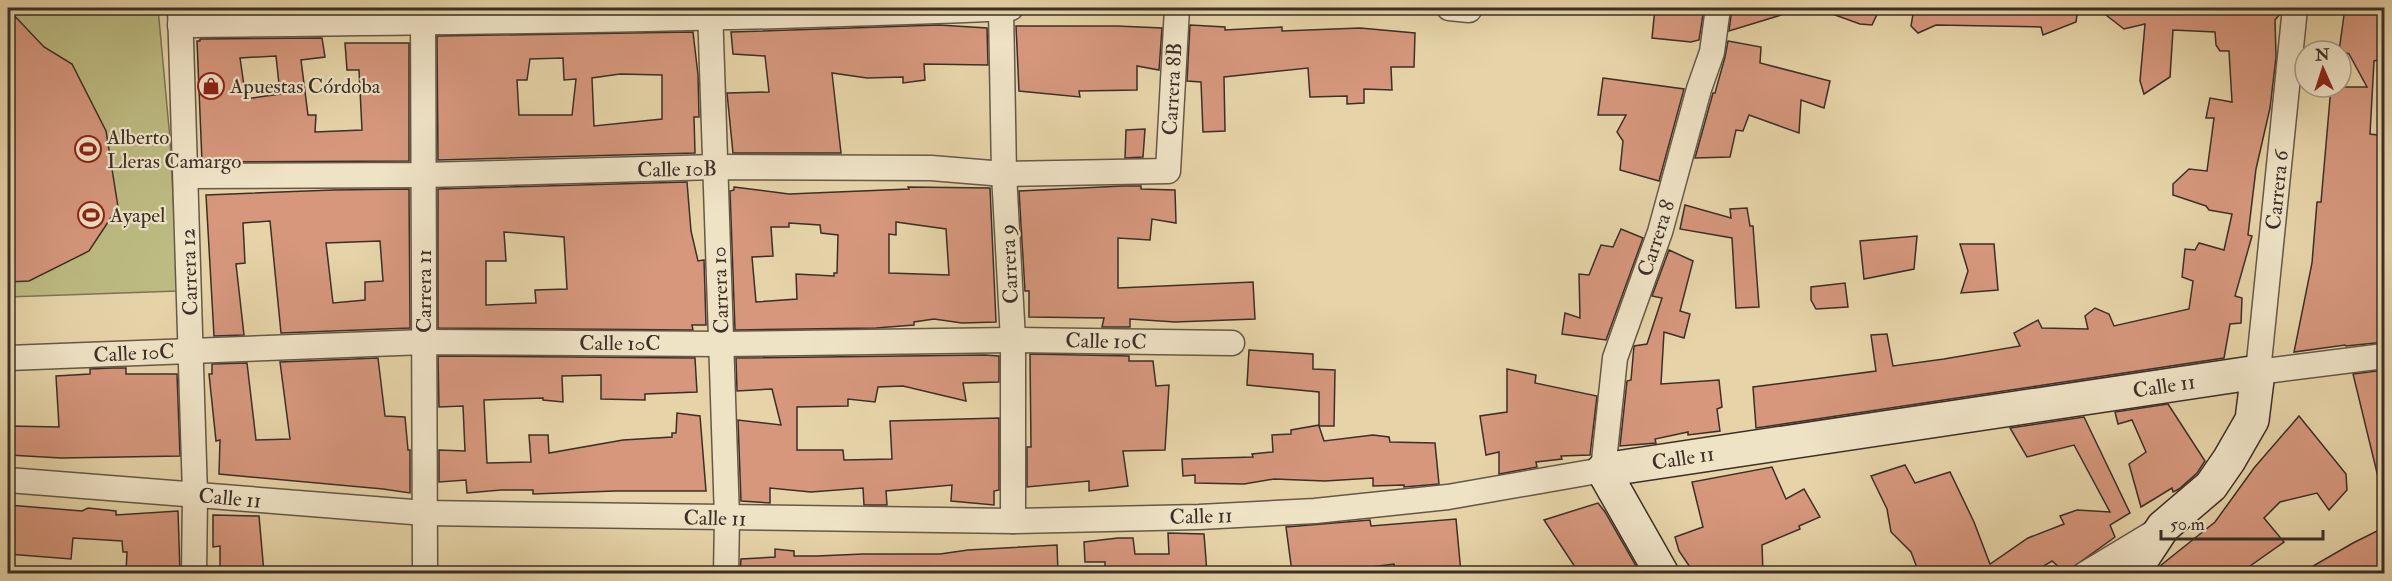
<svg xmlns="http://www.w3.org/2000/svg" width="2392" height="581" viewBox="0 0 2392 581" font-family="'IM FELL Double Pica',serif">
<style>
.green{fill:#bdbb82;stroke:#7c7555;stroke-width:1.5}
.building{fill:#d6977d;stroke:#3b2f28;stroke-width:1.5;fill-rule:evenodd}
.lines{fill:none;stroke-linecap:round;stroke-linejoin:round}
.street-casing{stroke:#665848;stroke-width:27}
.secondary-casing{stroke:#3b2f28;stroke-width:36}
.street{stroke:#efe3c6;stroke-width:24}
.secondary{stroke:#efe3c6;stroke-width:33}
.labels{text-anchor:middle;stroke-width:4.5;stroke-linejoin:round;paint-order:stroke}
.poi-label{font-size:21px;fill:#3b2f28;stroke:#efe3c6;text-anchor:start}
.street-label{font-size:21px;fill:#3b2f28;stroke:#efe3c6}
</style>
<rect width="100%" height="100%" fill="#e6d4a8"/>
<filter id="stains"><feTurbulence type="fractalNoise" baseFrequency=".00333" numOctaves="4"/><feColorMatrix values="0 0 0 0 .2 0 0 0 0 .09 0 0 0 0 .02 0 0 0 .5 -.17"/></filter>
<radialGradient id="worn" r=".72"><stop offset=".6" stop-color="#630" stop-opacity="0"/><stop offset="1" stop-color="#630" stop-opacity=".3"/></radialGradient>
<path class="green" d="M8,8h150l12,131 8,152 -170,6z"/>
<g class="building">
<path d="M1655,8h49l-5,32 -8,2 -39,-4z"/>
<path d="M1732,8h58l1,4 -62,19z"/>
<path d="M1821,8h59l-8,17 -12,-1 -39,-14z"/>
<path d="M1914,8h164l-2,14 -33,13 -2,-8 -105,-2 -18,8 -7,-7z"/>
<path d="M2097,8h184l-1,6 -5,6 1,37 -6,51 -14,61 -8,66 4,1 -17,60 7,2 -1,25 -11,1 -6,34 -468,70 -3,-41 123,-16 -5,-36 16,-1 6,32 51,-7 76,-13 -6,-13 24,-13 4,8 46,1 -3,-13 10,-8 14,6 5,12 75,-17 4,-28 -11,-4 3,-28 10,1 4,-7 25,7 8,-36 -23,-4 -3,-4 -33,-11v-11l16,-15 18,2 7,-53h-8l4,-20 22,4 -3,-51h-9l-4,-6 -1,-13 -42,-2 -3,47 -26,17 -4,-13 5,-57 -21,5z"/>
<path d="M2345,8h40v51l-11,2 -4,73 15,2 -3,37 3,1v168l-39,4 -1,-1 -51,7 18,-89 5,-61h4l10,-115h36l-18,-33 -10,-3z"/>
<path d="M8,9l36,38 28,17 34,67 12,76 -29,44 -60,30 -21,1z"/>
<path d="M939,25l48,3 1,37 -64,-1 1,16 -22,3v-6l-36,1 -35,-5 9,80h-108l-6,-60 42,-1 -4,-36 -32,-2 -2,-22z"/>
<path d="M1190,25l35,2v3l57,-3v4l78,-3 55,5 -1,34h-23l1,23 -28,-1v14l-17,1v-8l-37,1 -2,-29 -84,9 1,54 -22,1 -2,-50 -14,-1z"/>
<path d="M1016,26h101l45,2 -3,42 -22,-4v24l-58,1 1,6 -61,-6z"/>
<path d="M693,32l5,43 1,42h-5l1,36 -257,7 -1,-124zM563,58l1,22 12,-1 -4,36h-53l-2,-35h10l3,-21zM620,74l42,1v44l-68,7 -2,-48z"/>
<path d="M322,38l3,19 -24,3 7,55h8l-1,17 47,-2 -3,-60h-12l-2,-27h64v118l-207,1 -5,-121h3v-2zM276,56l4,38 -34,5 -6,-41z"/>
<path d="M1728,41l33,6 -1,16 70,18 -6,27 -23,-8 -2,33 -50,-18 -6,16 -7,-1 -6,27 -35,1 18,-65h2l10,-36z"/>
<path d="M1603,78l81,11 -25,92 -39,-11 3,-29 -6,-9 9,-17h-28z"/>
<path d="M1145,129l-2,28 -18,1 1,-28z"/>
<path d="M687,182l4,49 7,30 6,-1 2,65h-14l1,5 -255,-2v-139zM504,232l60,5 3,52 -32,1 1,13 -50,2v-44h20z"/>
<path d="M1123,186h18v3l34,1 1,33 -24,-4 -2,21 -32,-2v50l135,-6 2,37 -80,3 -45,-3v8h-28l2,-9 -75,-1v-26h-4l-6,-100z"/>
<path d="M734,187l55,7 120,-5 -1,-2 82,1 6,134 -34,1 -28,-4 -20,3v3l-38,3 -141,2 -5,-139 4,-1zM896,222l50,7 3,46 -60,-2v-39l7,1zM789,223l31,2 1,8 17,2 -1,38h-3v3l-38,-2 1,25 -41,3 -4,-45 21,-1 -2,-29h18z"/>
<path d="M409,189l1,139 -129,5 -11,-112 -27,2 2,40 -9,1 8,71 -30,1 -8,-141 127,-5zM380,241l3,40 -18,1v18l-32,3 -7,-60z"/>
<path d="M1685,205l46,13 -1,-9 17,-1 3,18h3l6,81 -23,1 -4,-70 -52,-9z"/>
<path d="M1621,229l22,9 -37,102 -44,-6 3,-21 15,5 -1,-44 10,1 12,-30 12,2z"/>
<path d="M1917,236l-3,33 -50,10 -4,-38z"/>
<path d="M1960,244h34l4,46 -37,3 7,-22z"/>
<path d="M1669,250l24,11 -13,50 10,3 -6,24 -20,-6 -3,52 58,-4 3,27 -5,2 3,22 -32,4v-3l-33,7 1,4 -36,3 7,-65 4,-1 3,-34 13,-2 15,-46 -10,-2z"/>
<path d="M1845,283l3,24 -32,2 -5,-9v-13z"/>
<path d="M1249,350l64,4v15l22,1 -1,56h-15l5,15 49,-6 16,2 1,5 45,1 4,41 -35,3v-2l-31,1v-8l-48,3 -51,-2 -30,5 -49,-1v-8l-12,1 -1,-17 71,-2 -1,-3 21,-2 -1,-17 19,-1v-4l28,-5v-33l-72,-7z"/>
<path d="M1030,354l99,2v5h24l3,25 13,-1 -4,65 -42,1 5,35 -39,5v-10l-62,6v-40h4z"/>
<path d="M985,355l14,1v26l-36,1 3,18 -63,-15 -25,1 -3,15 -27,-3v7l-51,1v43h46l1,10 48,-1 -2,-38 109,-3v72l-5,1v14l-43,-4 1,-16 -66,6 1,14h-23l-1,-17 -52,4 -41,-4v15l-29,-2 -3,-81 43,5 -9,-36 -35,2 -1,-33z"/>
<path d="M438,356l257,2 2,34 -52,2v6l-44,-1v-24l-39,1 1,26 -20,-2v-2l-59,2 3,63 44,-1 -2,-27h19l1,18 74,-13 49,-3v-4h4l1,-20 23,3 6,75h-91l-82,3v-4h-32l-34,3 -1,-13 -27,2v-32l26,1 -2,-45 -24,1z"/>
<path d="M378,358l7,58 20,1 3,33h2v43l-27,-4 -164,-15 1,-34 -4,1 -7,-67h3v-10l35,-1 9,77 34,-1 -10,-77z"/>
<path d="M113,368h13v6h51l3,82 -119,2 -52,-3 1,-29 49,1 -3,-51 34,-2v-5z"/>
<path d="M1507,369l29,6 -1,8 62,13 -7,59 -29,1 1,3 -26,3 1,5 -38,7v-22l-13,3 -6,-39 27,-4z"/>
<path d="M2385,370v106l-7,1 -25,-103z"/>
<path d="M2168,404l37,57 -8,12 -18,16 -6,3 -1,-4 -31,19 -12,-43 17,-12 -14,-32 -14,4 -3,-12z"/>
<path d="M2299,416l47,58 1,16 -18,20 -12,-17 -37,9 -16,16 20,24 -44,31h-85l5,-7 55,-44 39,-54z"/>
<path d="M2084,417l46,96 -20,12 5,12 -46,33 -8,-1 -9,-8 -20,12h-113l-8,-21 -20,-20 -4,-23 -16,-33 34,-11 10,18 35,-11 24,50 16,42 38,-26 36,-14 -4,-8 17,-6 33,2 -36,-67 -47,12 -17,-29z"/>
<path d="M1772,467l14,32 18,-10 16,28 -21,9 1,3 -38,16 1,28h-69l-15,-22 -4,-14 28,-10 -11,-45z"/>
<path d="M1598,503l7,9 35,61h-61l-35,-53z"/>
<path d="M8,505l74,6 6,-3 28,3v4l62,-4 2,62h-54l1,-21h-4l-1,-11 -49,-3 -2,21 -63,-5z"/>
<path d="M213,515l46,1 5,57h-44v-27l-7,1z"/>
<path d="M1456,519l5,54h-66l-1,-9 -48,6v3h-26l-1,-3 -27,2 -6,-45 84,-7 1,6z"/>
<path d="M2377,531l8,16v26h-84l52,-30z"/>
<path d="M1168,533l36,1 3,39h-102v-11h-20l-1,-20 34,-4h15l2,16h34z"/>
<path d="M1057,545l1,28h-318l1,-14 34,-2v-8l19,2v5h23l46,-2h77l28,-4z"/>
</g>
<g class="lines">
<defs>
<g id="street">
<path d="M180,8l15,487 -1,79"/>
<path d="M423,8l2,566"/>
<path d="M710,8l17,510 -1,56"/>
<path d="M1001,8l3,166 9,166v181"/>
<path d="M1449,8l20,2v-2"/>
<path d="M2295,8l-37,364 126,-16"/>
<path d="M180,25c277,-3 554,-5 831,-17"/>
<path d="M186,176l238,-1 292,-8 215,1 73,6 164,-3 9,-163"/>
<path d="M8,358l417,-16 297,2 291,-4 219,3"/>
<path d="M8,480l417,33 588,8 186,-4 116,-6 133,-14 155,-27 12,-112 45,-126 39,-143 13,-37 6,-44"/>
<path d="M2085,574l73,-44"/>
</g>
<path id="secondary" d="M1662,574l-59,-104 655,-98 -6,48 -23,40 -18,26 -48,41 -31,47"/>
</defs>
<use href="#street" class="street-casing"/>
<use href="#secondary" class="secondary-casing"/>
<use href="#street" class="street"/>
<use href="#secondary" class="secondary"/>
</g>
<defs>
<symbol id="shop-ring" viewBox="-11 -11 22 22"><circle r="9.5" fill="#efe3c6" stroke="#8f2418" stroke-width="1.5"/><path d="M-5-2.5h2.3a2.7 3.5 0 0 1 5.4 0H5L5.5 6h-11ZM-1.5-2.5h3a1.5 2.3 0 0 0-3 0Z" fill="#8f2418"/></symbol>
<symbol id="stadium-ring" viewBox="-11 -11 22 22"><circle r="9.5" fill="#efe3c6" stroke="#8f2418" stroke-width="1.5"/><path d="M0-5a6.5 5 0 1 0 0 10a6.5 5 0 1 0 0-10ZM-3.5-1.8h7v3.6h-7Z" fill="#8f2418"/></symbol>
</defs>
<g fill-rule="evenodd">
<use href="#shop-ring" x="196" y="71" width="30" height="30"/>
<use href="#stadium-ring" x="73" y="134" width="30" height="30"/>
<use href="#stadium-ring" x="76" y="200" width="30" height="30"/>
</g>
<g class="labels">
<g class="poi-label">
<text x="230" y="93">Apuestas Córdoba</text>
<text x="107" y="144">Alberto<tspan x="107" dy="24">Lleras Camargo</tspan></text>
<text x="110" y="222">Ayapel</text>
</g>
<g class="street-label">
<text transform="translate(1172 89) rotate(-87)" y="7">Carrera 8B</text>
<text transform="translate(677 169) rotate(-1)" y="7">Calle 10B</text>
<text transform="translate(2277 190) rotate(-84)" y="7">Carrera 6</text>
<text transform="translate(1656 238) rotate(-72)" y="7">Carrera 8</text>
<text transform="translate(1009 264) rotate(-93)" y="7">Carrera 9</text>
<text transform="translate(189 272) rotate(-92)" y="7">Carrera 12</text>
<text transform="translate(720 290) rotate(-92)" y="7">Carrera 10</text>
<text transform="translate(424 291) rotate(-90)" y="7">Carrera 11</text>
<text transform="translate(1106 341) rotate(1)" y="7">Calle 10C</text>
<text x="620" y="350">Calle 10C</text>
<text transform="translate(134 353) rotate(-3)" y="7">Calle 10C</text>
<text transform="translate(2164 386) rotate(-9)" y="7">Calle 11</text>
<text transform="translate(1683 458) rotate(-9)" y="7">Calle 11</text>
<text transform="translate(230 498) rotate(5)" y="7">Calle 11</text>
<text transform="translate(1201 516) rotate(-2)" y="7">Calle 11</text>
<text transform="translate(715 518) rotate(1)" y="7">Calle 11</text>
</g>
</g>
<rect width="2392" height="581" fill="none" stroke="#e6d4a8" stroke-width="30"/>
<rect x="9" y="9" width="2374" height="563" fill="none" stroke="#3b2f28" stroke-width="3"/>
<rect x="15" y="15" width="2362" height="551" fill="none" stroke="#3b2f28" stroke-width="1.5"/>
<g transform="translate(2323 69) rotate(357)"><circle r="28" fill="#efe3c6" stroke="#a79b87" stroke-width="1.5"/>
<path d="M0-4.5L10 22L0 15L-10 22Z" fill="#8f2418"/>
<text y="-9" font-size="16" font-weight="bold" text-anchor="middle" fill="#3b2f28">N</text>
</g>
<path d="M2161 530v9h162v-9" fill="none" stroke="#3b2f28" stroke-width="3"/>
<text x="2170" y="530" font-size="18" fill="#3b2f28" stroke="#efe3c6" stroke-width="4.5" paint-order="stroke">50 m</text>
<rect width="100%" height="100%" filter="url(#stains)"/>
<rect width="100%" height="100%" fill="url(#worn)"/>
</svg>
